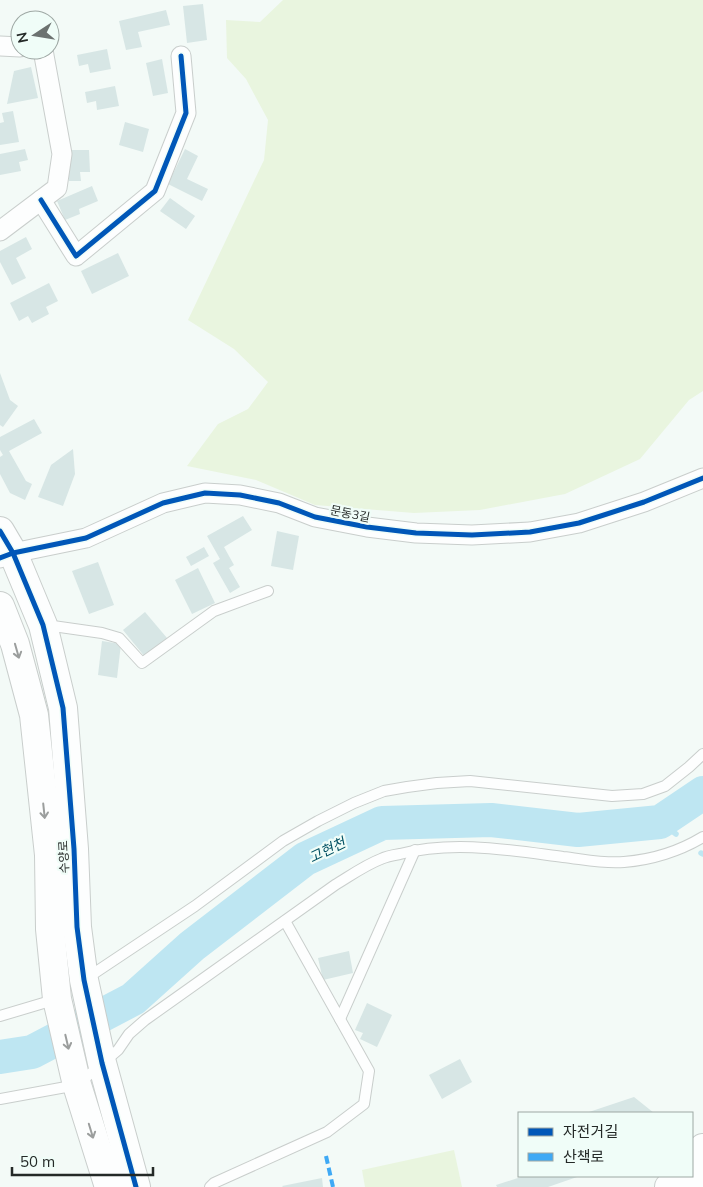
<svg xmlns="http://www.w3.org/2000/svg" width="703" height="1187" viewBox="0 0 703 1187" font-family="Mulish,'Noto Sans KR',sans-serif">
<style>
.green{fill:#e9f5df}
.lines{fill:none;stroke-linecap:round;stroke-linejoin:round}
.stream{stroke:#bee6f2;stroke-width:5.5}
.river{stroke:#bee6f2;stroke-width:34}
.building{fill:#d7e6e5}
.lane-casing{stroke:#c9cecc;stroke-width:12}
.street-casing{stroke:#c9cecc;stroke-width:21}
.secondary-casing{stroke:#c9cecc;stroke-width:30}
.lane{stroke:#fdfefe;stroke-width:10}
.street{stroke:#fdfefe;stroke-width:19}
.secondary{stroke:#fdfefe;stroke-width:28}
.quiet{stroke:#3fa9f5;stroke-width:4;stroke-dasharray:8 4;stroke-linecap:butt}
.cycleway-casing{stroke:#f0fdf8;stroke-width:8}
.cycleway{stroke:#0057b8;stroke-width:5}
.oneway{stroke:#9b9e9d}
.labels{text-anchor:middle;stroke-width:4.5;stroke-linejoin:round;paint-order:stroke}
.street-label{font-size:12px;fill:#242927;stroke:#f0fdf8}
.water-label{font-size:14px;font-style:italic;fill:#005062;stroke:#f0fdf8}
</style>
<rect width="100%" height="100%" fill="#f3faf7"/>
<g class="green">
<path d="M283,0h420v391l-14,9 -49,59 -75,35 -85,16 -66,3 -99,-8 -59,-25 -69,-14 31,-42 30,-15 20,-27 -34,-33 -46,-29 76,-160 4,-40 -22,-41 -19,-21 -1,-38 34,2z"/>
<path d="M454,1150l8,37h-97l-3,-17z"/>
</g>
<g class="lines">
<g class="stream">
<path d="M660,822l16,12"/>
<path d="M701,853l2,1"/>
</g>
<path class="river" d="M0,1057l32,-5 101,-53 59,-53 113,-87 77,-36 109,-3 87,10 82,-8 43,-29"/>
</g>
<g class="building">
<path d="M203,4l4,36 -20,3 -4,-37z"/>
<path d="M166,10l4,15 -32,7 4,15 -16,3 -7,-29z"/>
<path d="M107,49l4,20 -21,4 -2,-9 -9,2 -2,-11z"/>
<path d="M162,59l6,34 -15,3 -7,-33z"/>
<path d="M31,67l7,31 -31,6 7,-33z"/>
<path d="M115,86l4,20 -22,4 -1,-9 -9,2 -2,-11z"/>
<path d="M13,111l6,31 -19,3v-22l4,-1 -2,-9z"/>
<path d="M125,122l24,7 -6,23 -24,-7z"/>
<path d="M25,149l3,11 -9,2 2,9 -21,4v-21z"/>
<path d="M185,149l13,7 -11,23 21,10 -6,12 -34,-17z"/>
<path d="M69,150h20l1,22h-10l1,9h-12z"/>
<path d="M92,186l6,15 -19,8 1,5 -15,6 -8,-19z"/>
<path d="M170,198l25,18 -9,13 -26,-18z"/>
<path d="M26,237l6,12 -16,9 10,20 -14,7 -12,-23v-11z"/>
<path d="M118,253l11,23 -37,18 -11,-23z"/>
<path d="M49,283l9,18 -12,6 3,7 -17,9 -4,-7 -9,5 -9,-18z"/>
<path d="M0,373l10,27 8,6 -15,21 -3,-2z"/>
<path d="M34,419l8,14 -33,18 17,30 6,3 -7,16 -15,-7 -10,-19v-17l3,-2 -3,-5v-13z"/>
<path d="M73,449l2,25 -12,32 -25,-9 13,-32z"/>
<path d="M243,516l9,14 -28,17 10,18 -5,3 11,19 -10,6 -17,-30 7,-4 -13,-23z"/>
<path d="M277,531l22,5 -6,34 -22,-4z"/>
<path d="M204,547l5,9 -18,10 -5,-9z"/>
<path d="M98,562l16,43 -25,9 -17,-43z"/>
<path d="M198,568l17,35 -23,11 -17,-34z"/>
<path d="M145,612l22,26 -22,19 -22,-27z"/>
<path d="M102,641l19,3 -4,34 -19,-3z"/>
<path d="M349,951l4,22 -30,7 -5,-22z"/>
<path d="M367,1003l25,12 -15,32 -17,-8 3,-6 -8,-3z"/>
<path d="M460,1059l12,23 -30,17 -13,-24z"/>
<path d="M634,1097l20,16h-68z"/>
<path d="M524,1176h56l-32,11h-51l-1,-2z"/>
<path d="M322,1178l1,9h-40l-1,-1z"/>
</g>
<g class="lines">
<defs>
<g id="lane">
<path d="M46,625l56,8 17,5 23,25 72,-52 54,-20"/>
<path d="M87,978l108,-72 88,-65 35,-20 36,-18 30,-12 23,-4 30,-4 33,-2 142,15 31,-2 22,-8 24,-19 14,-13"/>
<path d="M0,1016l57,-17"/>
<path d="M340,1019l75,-169"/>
<path d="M0,1099l77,-14 41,-35 11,-16 16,-14 190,-135c15,-9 30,-20 46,-26 6,-3 13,-4 19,-5 53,-14 109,-4 163,3 19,2 41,7 61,5 27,-2 56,-11 79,-25"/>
<path d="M210,1187l4,-4 113,-51 37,-28 5,-33 -84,-150"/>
</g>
<g id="street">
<path d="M0,46l20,1"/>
<path d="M41,200l35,56 79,-65 31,-78 -5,-57"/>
<path d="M0,231l57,-43 5,-34 -19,-104"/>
<path d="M0,558l13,-5 73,-15 77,-35 42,-10 35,2 39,8 36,14 52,10 49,6 56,2 58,-3 49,-9 65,-21 59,-24"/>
</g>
<g id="secondary">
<path d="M0,531l13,22 30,72 20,83 11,141 3,78 7,53 18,83 34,124"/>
<path d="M0,606l15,38 19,71 15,140 1,74 7,70 20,86 32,102"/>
<path d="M692,1161l11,-13"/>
<path d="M669,1187l10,-11"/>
<path d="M696,1187l7,-8"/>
</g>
</defs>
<use href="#lane" class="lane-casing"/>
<use href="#street" class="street-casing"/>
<use href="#secondary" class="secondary-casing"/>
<use href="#lane" class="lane"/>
<use href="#street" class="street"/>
<use href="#secondary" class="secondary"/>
<path class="quiet" d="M326,1156l7,31"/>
<defs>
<g id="cycleway">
<path d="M41,200l35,56 79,-65 31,-78 -5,-57"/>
<path d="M0,531l13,22 30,72 20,83 11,141 3,78 7,53 18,83 34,124"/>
<path d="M0,558l13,-5 73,-15 77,-35 42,-10 35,2 39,8 36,14 52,10 49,6 56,2 58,-3 49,-9 65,-21 59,-24"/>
</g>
</defs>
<use href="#cycleway" class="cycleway-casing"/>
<use href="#cycleway" class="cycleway"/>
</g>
<defs><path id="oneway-shaft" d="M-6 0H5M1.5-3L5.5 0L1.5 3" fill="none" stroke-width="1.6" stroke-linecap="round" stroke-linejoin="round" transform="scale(1.25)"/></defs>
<g class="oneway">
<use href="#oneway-shaft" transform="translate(17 651) rotate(74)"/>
<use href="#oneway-shaft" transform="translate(44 811) rotate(84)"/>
<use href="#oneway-shaft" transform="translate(67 1042) rotate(77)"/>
<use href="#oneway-shaft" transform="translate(91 1131) rotate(73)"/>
</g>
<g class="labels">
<g class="street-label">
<text transform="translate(350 514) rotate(11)" y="4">문동3길</text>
<text transform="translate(64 857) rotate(-93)" y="4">수양로</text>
</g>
<g class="water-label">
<text transform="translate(327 850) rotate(-26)" y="5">고현천</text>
</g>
</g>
<rect x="518" y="1112" width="175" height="65" fill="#f0fdf8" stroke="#9ea8a4"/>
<rect x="528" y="1128" width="25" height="8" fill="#0057b8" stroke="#9ea8a4"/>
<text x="563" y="1137" font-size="15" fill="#242927">자전거길</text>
<rect x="528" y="1153" width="25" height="8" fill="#3fa9f5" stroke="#9ea8a4"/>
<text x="563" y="1162" font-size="15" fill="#242927">산책로</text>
<g transform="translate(35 35) rotate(258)"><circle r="24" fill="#f0fdf8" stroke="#9ea8a4"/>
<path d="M0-4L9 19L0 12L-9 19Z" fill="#6c7270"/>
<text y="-8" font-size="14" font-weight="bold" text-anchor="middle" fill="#242927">N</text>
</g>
<path d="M12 1167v8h141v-8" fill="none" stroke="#242927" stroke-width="2.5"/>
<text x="20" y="1167" font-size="15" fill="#242927" stroke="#f0fdf8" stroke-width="4" paint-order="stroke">50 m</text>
</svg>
